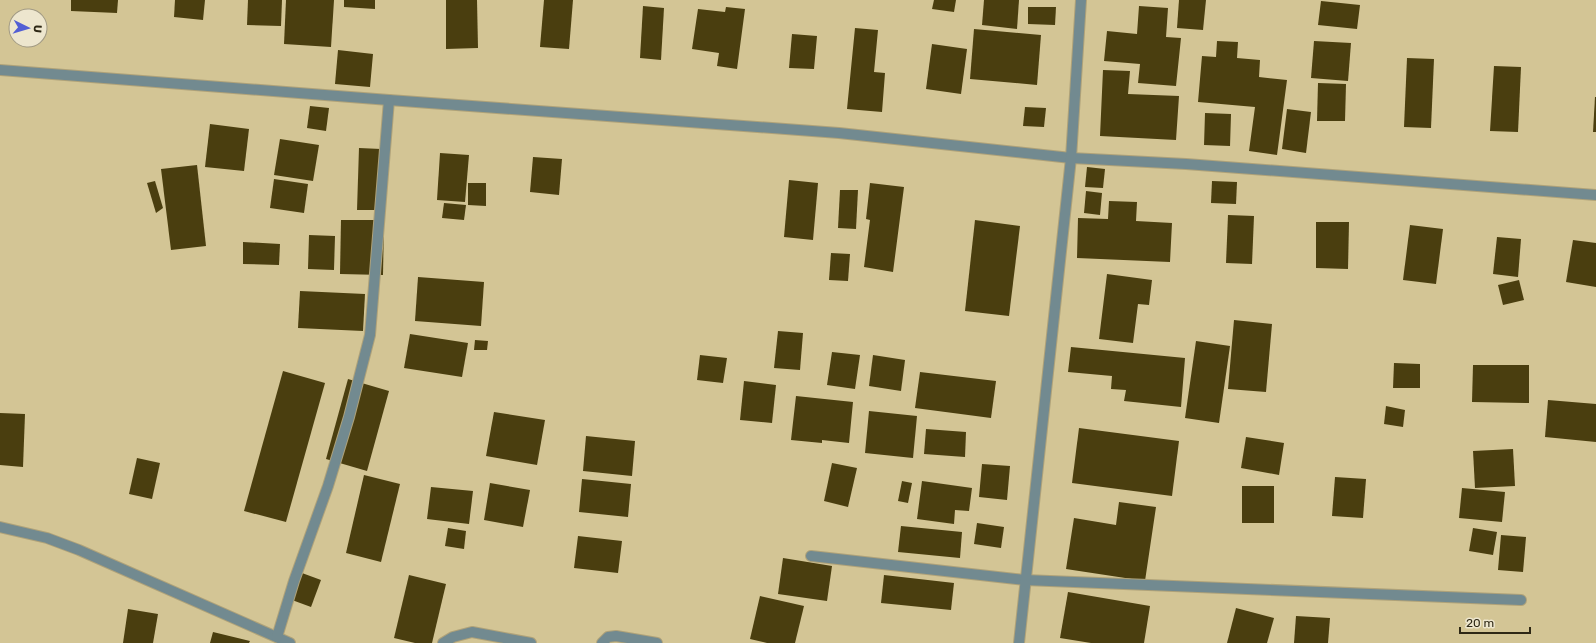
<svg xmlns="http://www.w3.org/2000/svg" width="1596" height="643" viewBox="0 0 1596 643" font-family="Rubik,sans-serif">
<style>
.building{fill:#4a3e0f}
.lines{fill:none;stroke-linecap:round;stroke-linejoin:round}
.minor-casing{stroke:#afa279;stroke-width:12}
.minor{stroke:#728a90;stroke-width:10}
</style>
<rect width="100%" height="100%" fill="#d3c595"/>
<g class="building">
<path d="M71,0h47l-1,13 -46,-2z"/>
<path d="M175,0h30l-2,20 -29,-3z"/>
<path d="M248,0h34l-1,26 -34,-1z"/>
<path d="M286,0h48l-3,47 -47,-3z"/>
<path d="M344,0h31v9l-31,-2z"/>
<path d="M446,0h31l1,48 -32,1z"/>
<path d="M544,0h29l-4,49 -29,-2z"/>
<path d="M934,0h22l-2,12 -22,-3z"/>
<path d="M984,0h35l-2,29 -35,-4z"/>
<path d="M1179,0h27l-3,30 -26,-2z"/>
<path d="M1321,1l39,4 -3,24 -39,-4z"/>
<path d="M643,6l21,2 -3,52 -21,-2z"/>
<path d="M1139,6l29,2 -2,29 15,1 -5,48 -38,-3 2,-19 -36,-3 3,-30 30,3z"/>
<path d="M726,7l19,2 -8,60 -20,-3 2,-13 -27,-4 6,-40 27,3z"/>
<path d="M1028,7h28l-1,18 -27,-1z"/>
<path d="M855,28l23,2 -4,42 11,1 -3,39 -35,-3z"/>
<path d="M974,29l67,6 -4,50 -67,-6z"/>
<path d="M792,34l25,2 -3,33 -25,-1z"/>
<path d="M1217,41l21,1 -1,16 23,2 -1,17 28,3 -10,75 -28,-4 6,-44 -57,-5 4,-46 14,1z"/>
<path d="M1314,41l37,2 -3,38 -37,-3z"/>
<path d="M932,44l35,5 -6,45 -35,-5z"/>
<path d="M338,50l35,4 -3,33 -35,-3z"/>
<path d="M1407,58l27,1 -3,69 -27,-1z"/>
<path d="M1494,66l27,1 -3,65 -28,-1z"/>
<path d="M1103,70l27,1 -2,23 51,2 -3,44 -76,-4z"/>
<path d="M1318,83l28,1 -1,37h-28z"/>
<path d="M1595,97h1v35h-3z"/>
<path d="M310,106l19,2 -3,23 -19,-3z"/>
<path d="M1025,107l21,1 -2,19 -21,-1z"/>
<path d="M1287,109l24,3 -5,41 -24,-4z"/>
<path d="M1205,113l26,1 -1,32 -26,-1z"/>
<path d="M210,124l39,5 -5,42 -39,-4z"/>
<path d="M280,139l39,6 -6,36 -39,-6z"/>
<path d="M359,148l22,1 -2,61h-22z"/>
<path d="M440,153l29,2 -4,47 -28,-2z"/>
<path d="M533,157l29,2 -3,36 -29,-3z"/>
<path d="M197,165l9,81 -35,4 -10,-81z"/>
<path d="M1087,167l18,2 -2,19 -18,-1z"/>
<path d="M274,179l34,5 -4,29 -34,-5z"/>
<path d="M789,180l29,3 -5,57 -29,-3z"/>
<path d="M155,181l8,27 -7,5 -9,-30z"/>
<path d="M1212,181l25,1 -1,22 -25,-1z"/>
<path d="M468,183h18v23l-18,-1z"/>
<path d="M870,183l34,4 -11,85 -29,-5 6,-47 -4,-1z"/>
<path d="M840,190h18l-2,39 -18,-1z"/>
<path d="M1086,191l16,2 -2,22 -16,-2z"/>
<path d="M1109,201l28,1 -1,19 36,2 -2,39 -93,-4 1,-40 30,1z"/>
<path d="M444,203l22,2 -2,15 -22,-2z"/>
<path d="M1228,215l26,1 -2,48 -26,-1z"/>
<path d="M341,220h43l-1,55 -43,-1z"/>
<path d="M975,220l45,6 -11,90 -44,-5z"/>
<path d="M1316,222h33l-1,47 -32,-1z"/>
<path d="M1410,225l33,4 -7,55 -33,-4z"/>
<path d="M309,235l26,1 -1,34 -26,-1z"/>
<path d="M1497,237l24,2 -3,38 -25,-3z"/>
<path d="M1573,240l23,3v44l-30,-5z"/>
<path d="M243,242l37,2 -1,21 -36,-1z"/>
<path d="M831,253l19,1 -2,27 -19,-1z"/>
<path d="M1107,274l45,6 -3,25 -11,-1 -5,39 -34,-4z"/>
<path d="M418,277l66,5 -3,44 -66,-5z"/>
<path d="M1519,280l5,20 -21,5 -5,-20z"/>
<path d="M300,291l65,3 -2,37 -65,-3z"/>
<path d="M1234,320l38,4 -6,68 -38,-3z"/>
<path d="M778,331l25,2 -3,37 -26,-2z"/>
<path d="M410,334l58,9 -6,34 -58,-9z"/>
<path d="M475,340l13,1 -1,9h-13z"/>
<path d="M1196,341l34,5 -11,77 -34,-5z"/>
<path d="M1071,347l114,11 -4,49 -57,-6 2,-11 -15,-1 1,-13 -44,-4z"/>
<path d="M832,352l28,3 -5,34 -28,-4z"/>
<path d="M700,355l27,3 -4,25 -26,-3z"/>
<path d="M873,355l32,5 -4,31 -32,-5z"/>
<path d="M1394,363l26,1v24h-27z"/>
<path d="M1473,365h56v38l-57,-1z"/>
<path d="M283,371l42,12 -39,139 -42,-11z"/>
<path d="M920,372l76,9 -5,37 -76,-10z"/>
<path d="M348,379l41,12 -22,80 -41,-12z"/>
<path d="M744,381l32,4 -4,38 -32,-3z"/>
<path d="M796,396l57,6 -4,41 -27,-3v3l-31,-3z"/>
<path d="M1548,400l48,4v38l-51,-5z"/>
<path d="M1386,406l19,4 -2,17 -19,-3z"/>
<path d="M869,411l48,5 -4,42 -48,-5z"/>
<path d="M494,412l51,8 -8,45 -51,-9z"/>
<path d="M0,413l25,1 -2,53 -23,-2z"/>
<path d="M1079,428l100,13 -7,55 -100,-13z"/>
<path d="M926,429l40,3 -1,25 -41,-3z"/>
<path d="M586,436l49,5 -3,35 -49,-5z"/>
<path d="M1246,437l38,6 -5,32 -38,-7z"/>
<path d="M1513,449l2,37 -40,2 -2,-37z"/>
<path d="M137,458l23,5 -8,36 -23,-5z"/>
<path d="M832,463l25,5 -9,39 -24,-6z"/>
<path d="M982,464l28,2 -3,34 -28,-3z"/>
<path d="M364,475l36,9 -19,78 -35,-9z"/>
<path d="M1335,477l31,2 -3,39 -31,-2z"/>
<path d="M582,479l49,5 -3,33 -49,-5z"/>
<path d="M902,481l10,2 -4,20 -10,-2z"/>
<path d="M922,481l50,7 -3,23 -14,-1 -1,14 -37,-5z"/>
<path d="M490,483l40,7 -7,37 -39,-7z"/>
<rect x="1242" y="486" width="32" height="37"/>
<path d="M431,487l42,4 -4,33 -42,-5z"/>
<path d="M1462,488l43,4 -3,30 -43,-4z"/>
<path d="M1119,502l37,5 -11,74 -79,-12 8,-51 42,7z"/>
<path d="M977,523l27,4 -3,21 -27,-4z"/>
<path d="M901,526l61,6 -2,26 -62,-6z"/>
<path d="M448,528l18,3 -2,18 -19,-3z"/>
<path d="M1473,528l24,4 -4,23 -24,-4z"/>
<path d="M1501,535l25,2 -3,35 -25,-2z"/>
<path d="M578,536l44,5 -4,32 -44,-5z"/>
<path d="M783,558l49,8 -5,35 -49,-7z"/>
<path d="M302,573l19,7 -10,27 -19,-7z"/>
<path d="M409,575l37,9 -14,59h-17l-21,-5z"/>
<path d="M884,575l70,8 -3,27 -70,-7z"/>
<path d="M1068,592l82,14 -6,37h-53l-31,-5z"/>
<path d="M760,596l44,10 -9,37h-28l-17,-4z"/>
<path d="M1236,608l38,10 -7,25h-40z"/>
<path d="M128,609l30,5 -5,29h-30z"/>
<path d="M1296,616l34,2 -2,25h-34z"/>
<path d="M213,632l37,9 -1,2h-39z"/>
</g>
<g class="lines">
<defs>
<g id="minor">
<path d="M0,70l389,30 450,33 232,25 115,6 410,31"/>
<path d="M0,527l47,11 32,12 211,93"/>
<path d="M811,556l214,24 496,20"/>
<path d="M277,637l17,-56 34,-95 21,-69 21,-82 19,-235"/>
<path d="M443,643l10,-6 19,-5 59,11"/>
<path d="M602,643l6,-6 8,-1 41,7"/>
<path d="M1019,643l52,-485 10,-158"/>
</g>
</defs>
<use href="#minor" class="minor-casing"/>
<use href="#minor" class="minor"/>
</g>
<g transform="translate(28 28) rotate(95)"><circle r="19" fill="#ede6ce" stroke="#a19a84"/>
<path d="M0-3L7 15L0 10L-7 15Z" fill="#525ed4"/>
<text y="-6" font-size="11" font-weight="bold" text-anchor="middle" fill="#2e2815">U</text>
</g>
<path d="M1460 627v6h70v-6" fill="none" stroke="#2e2815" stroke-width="2"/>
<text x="1466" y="627" font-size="12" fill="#2e2815" stroke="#ede6ce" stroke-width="3" paint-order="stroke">20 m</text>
</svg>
